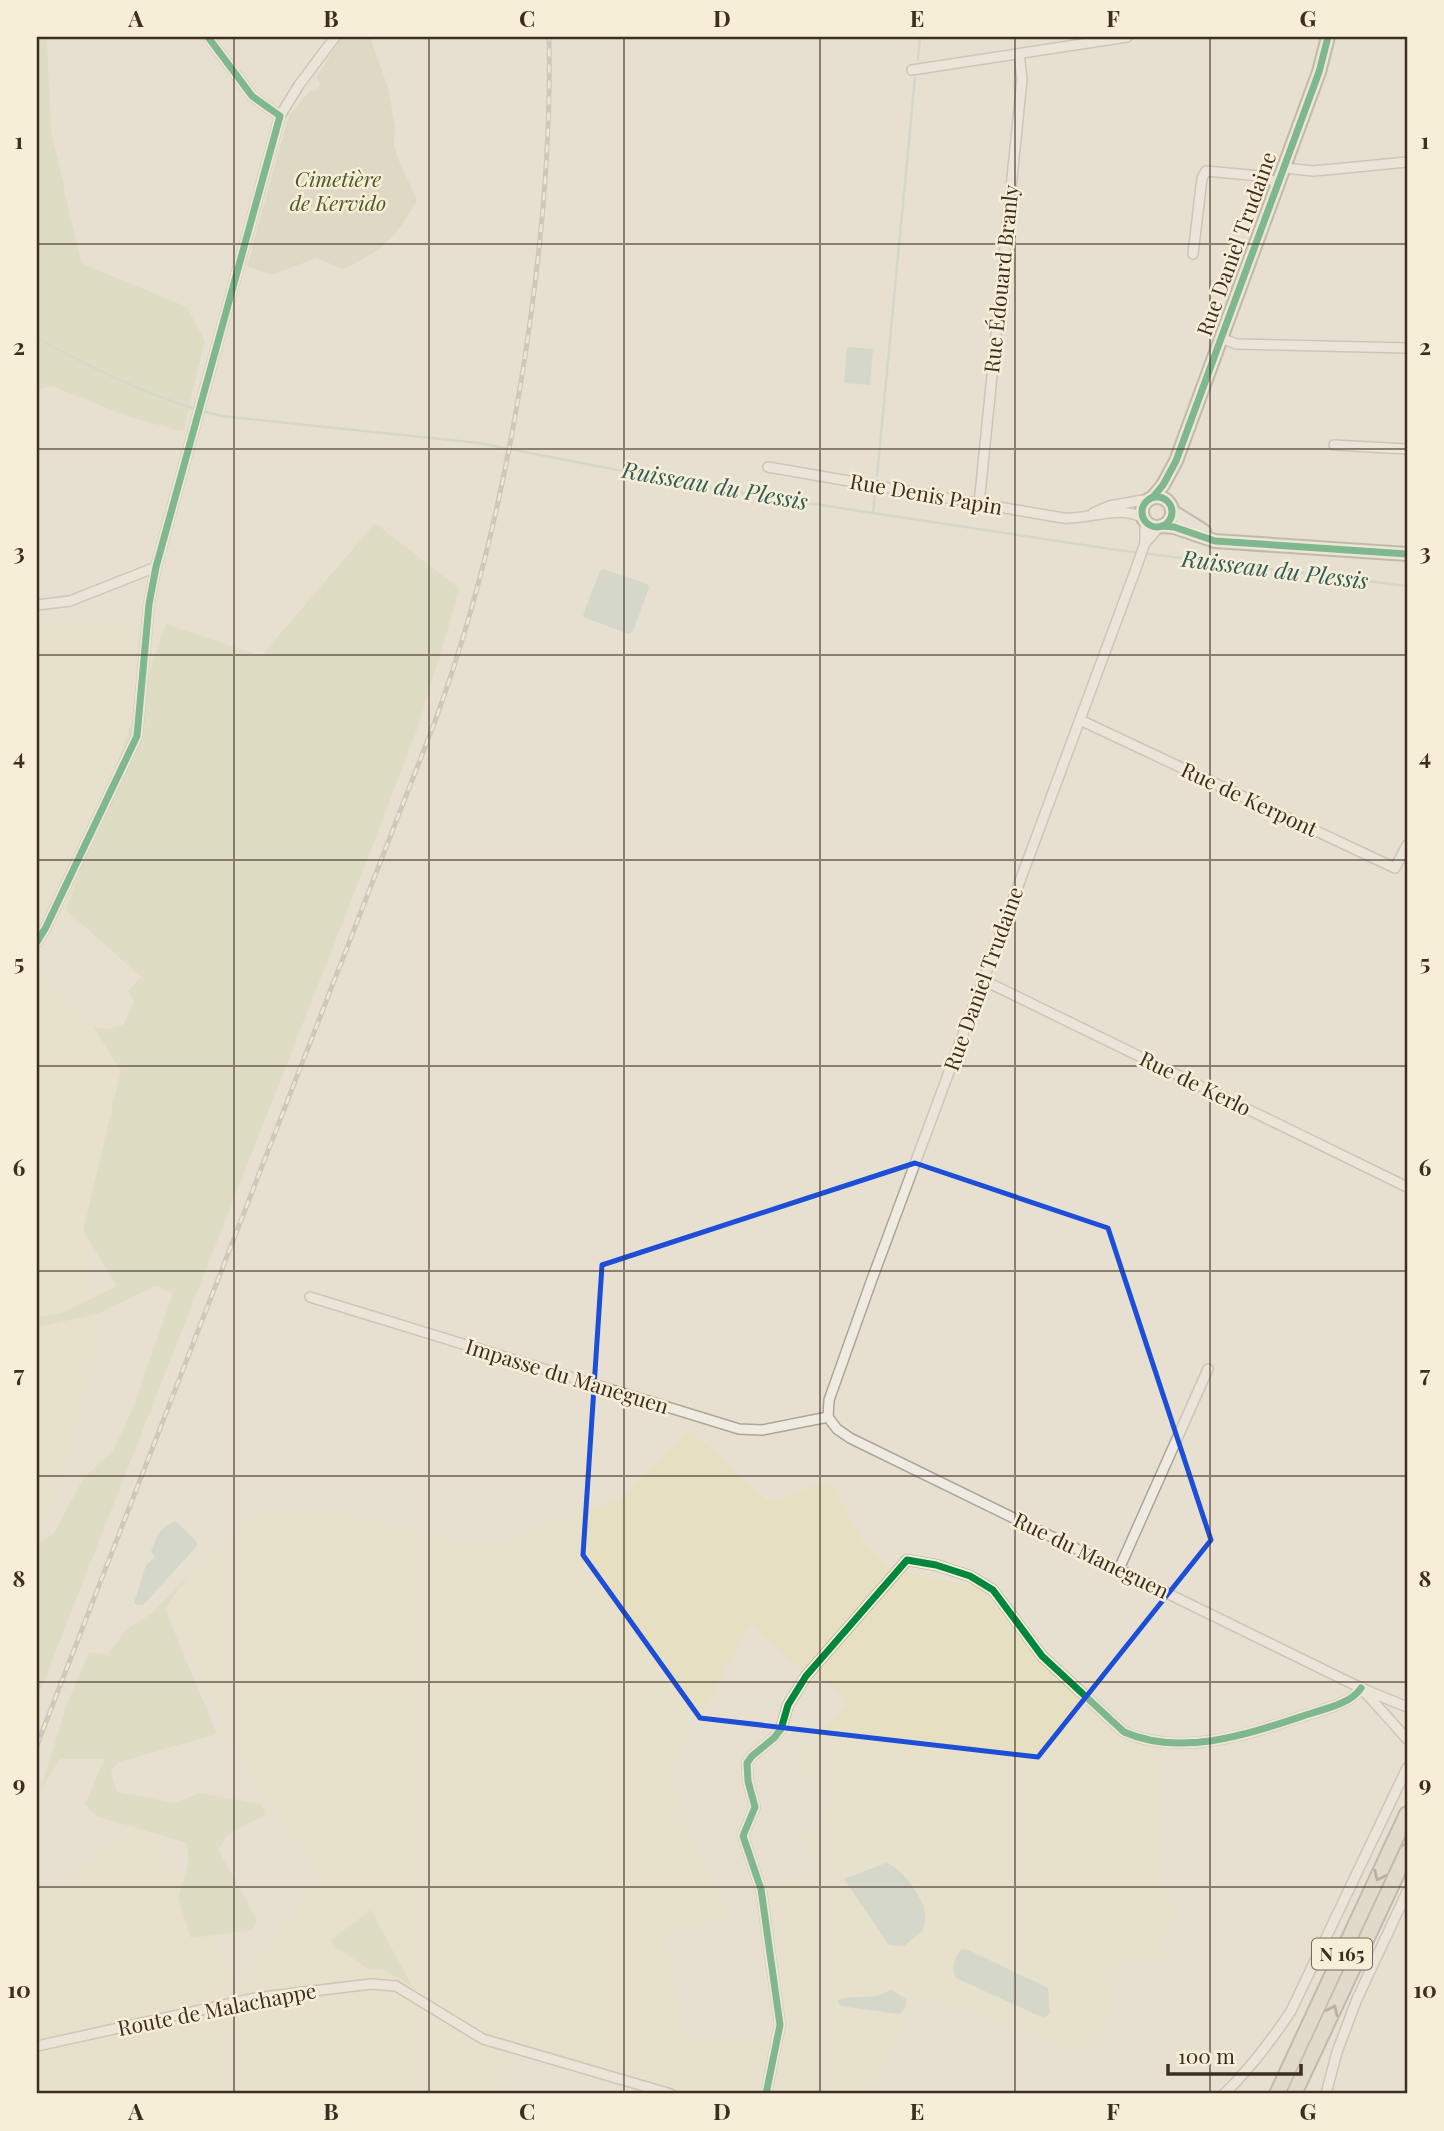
<svg xmlns="http://www.w3.org/2000/svg" width="1444" height="2131" viewBox="0 0 1444 2131" font-family="'Playfair Display',serif">
<style>
.farmland{fill:#e6dfc2}
.green{fill:#d6d7b3}
.cemetery{fill:#d1d1b3}
.water{fill:#bcccc2}
.lines{fill:none;stroke-linecap:round;stroke-linejoin:round}
.stream{stroke:#bcccc2;stroke-width:2.5}
.minor-casing{stroke:#ada599;stroke-width:12}
.major-casing{stroke:#928b80;stroke-width:16}
.highway-casing{stroke:#928b80;stroke-width:18}
.minor{stroke:#efebe3;stroke-width:9}
.major{stroke:#e6e1d4;stroke-width:12}
.highway{stroke:#dad1c2;stroke-width:14}
.rail-casing{stroke:#afaaa2;stroke-width:5}
.rail{stroke:#f7eed8;stroke-width:2.5;stroke-dasharray:8;stroke-linecap:butt}
.cycleway-casing{stroke:#f7eed8;stroke-width:11}
.cycleway{stroke:#00873e;stroke-width:7}
.oneway{stroke:#847769}
.marked{fill:none;stroke:#1d4ed8;stroke-width:5;stroke-linejoin:round}
.grid{fill:none;stroke:#3d2e20;stroke-width:2;stroke-opacity:0.55}
.labels{text-anchor:middle;stroke-width:5;stroke-linejoin:round;paint-order:stroke}
.shield{fill:#f7eed8;stroke:#756857;stroke-width:2}
.shield-label{font-size:19px;font-weight:bold;fill:#3d2e20}
.park-label{font-size:21px;font-style:italic;fill:#4d5a26;stroke:#f7eed8}
.street-label{font-size:21px;fill:#3d2e20;stroke:#f7eed8}
.water-label{font-size:23px;font-style:italic;fill:#2f5d5a;stroke:#f7eed8}
.neatline{fill:none;stroke:#3d2e20;stroke-width:2.5}
.grid-label{font-size:23px;text-anchor:middle;font-weight:bold;fill:#3d2e20}
</style>
<rect width="100%" height="100%" fill="#e7e0d1"/>
<g class="farmland">
<path d="M166,624l-100,286 -29,47v-331z"/>
<path d="M37,971l56,56 28,43 -38,161 16,114 -45,158 -17,34z"/>
<path d="M689,1430l80,72 61,-22 34,64 27,25 -88,102 -53,-47 -82,152 60,139 -61,19 15,103 90,-1 10,-26 -14,-118 51,-25 -16,-27 30,-34 -37,-46 53,-59 -33,-26 86,-104 78,17 53,66 85,80 43,18 2,142 11,11 -14,56 -37,-5 -25,99 -49,-14 -128,-47 -56,100h-179l-162,-50 -27,50h-460v-197l111,-78 89,166 83,-106 -94,-147 -58,-127 85,-92h97l110,30h39l62,-25 58,-18z"/>
</g>
<g class="green">
<path d="M37,37h10l4,93 30,133 106,44 18,34 -22,91 -56,-16 -75,-30 -15,4z"/>
<path d="M375,523l85,66 -42,138 -50,131 -331,841v-155l17,-11 30,-56 29,-26 20,-43 40,-115 -18,-7 -58,28 -60,13v-10l25,-4 55,-27 -34,-55 38,-161 -28,-43 13,2 17,-4 11,-24 -6,-10 13,-14 -75,-67 100,-286 95,32z"/>
<path d="M190,1573l-25,36 52,125 -98,28 -8,9 6,21 58,11 24,-10 62,11 5,10 -38,21 -10,14 39,71 -4,10 -62,8 -13,-40 10,-33 -1,-22 -91,-27 -11,-12 19,-45h-44l-20,32 27,-87 22,-52 18,3 19,-25 27,-18z"/>
<path d="M371,1910l41,76 -28,-16 -15,-1 -35,-23 -3,-6z"/>
</g>
<path class="cemetery" d="M342,37h28l19,54 6,37 -1,16 5,17 18,39c-24,41 -32,49 -74,69l-26,-11 -46,17 -24,-9 42,-151 21,-24 4,1 6,-7 -4,-8z"/>
<g class="water">
<path d="M847,347l26,2 -3,36 -26,-2z"/>
<path d="M603,569l44,15 2,4 -16,43 -4,3 -43,-16 -3,-3 17,-44z"/>
<path d="M176,1521l21,21v4l-53,58 -6,1 -4,-2 12,-38 9,-8 -4,-5c7,-17 7,-24 25,-31z"/>
<path d="M886,1863c16,4 36,34 39,49 1,6 -1,12 -2,18l-19,16 -15,-1 -45,-66z"/>
<path d="M962,1949l6,1 80,38 2,25 -6,5 -88,-40c-6,-9 -2,-21 6,-29z"/>
<path d="M891,1990l15,9 -1,9 -6,6 -58,-8 -3,-3v-3l5,-2 34,-2z"/>
</g>
<g class="lines">
<g class="stream">
<path d="M918,59l2,-22"/>
<path d="M37,338c50,27 104,55 159,71"/>
<path d="M203,411l18,5 258,27 236,46 402,61 290,36"/>
<path d="M877,476l38,-398"/>
<path d="M873,513l2,-20"/>
</g>
<defs>
<g id="minor">
<path d="M208,37l44,59 28,20"/>
<path d="M912,70l215,-33"/>
<path d="M1284,168l30,3 93,-9"/>
<path d="M1193,254l9,-76 4,-7 54,5 19,7"/>
<path d="M1221,338l15,6 171,4"/>
<path d="M1334,445l73,4"/>
<path d="M768,467l295,51c27,2 56,-14 80,0"/>
<path d="M979,504l43,-425 -3,-25"/>
<path d="M1093,513l16,-7 40,-7"/>
<path d="M1145,522v21"/>
<path d="M37,605l33,-4 86,-34"/>
<path d="M1080,720l315,148 12,-23"/>
<path d="M37,942l9,-15 91,-191 12,-132 7,-37 124,-451 19,-31 36,-48"/>
<path d="M983,980l424,207"/>
<path d="M310,1297l429,132 23,1 66,-13"/>
<path d="M828,1417l1,-17 42,-118 263,-708 11,-31 14,-16"/>
<path d="M828,1417l9,12 13,9 511,250 46,19"/>
<path d="M1119,1569l89,-200"/>
<path d="M1364,1691l43,48"/>
<path d="M37,2046l218,-48 116,-14 25,2 87,53 188,55"/>
<path d="M766,2094l14,-69 -19,-136 -18,-53 12,-29 -7,-26 -1,-18 5,-7 22,-18 7,-9 7,-24 18,-29 101,-116 29,5 34,11 23,14 49,66 82,76c59,26 127,1 185,-18 16,-5 43,-11 52,-26"/>
<path d="M1224,2094c26,-25 47,-53 67,-83l116,-243"/>
<path d="M1326,2094l11,-42 20,-53 50,-107"/>
</g>
<g id="major">
<circle cx="1157" cy="512" r="15"/>
<path d="M1153,497l10,-12 13,-24 143,-389 9,-35"/>
<path d="M1172,511l32,20"/>
<path d="M1162,526l12,1 41,14 192,13"/>
</g>
<g id="highway">
<path d="M1277,2094l130,-280"/>
<path d="M1294,2094l113,-242"/>
</g>
</defs>
<use href="#minor" class="minor-casing"/>
<use href="#major" class="major-casing"/>
<use href="#highway" class="highway-casing"/>
<use href="#minor" class="minor"/>
<use href="#major" class="major"/>
<use href="#highway" class="highway"/>
<defs>
<path id="rail" d="M37,1745l397,-1021c48,-130 77,-265 96,-402 13,-94 21,-190 19,-285"/>
</defs>
<use href="#rail" class="rail-casing"/>
<use href="#rail" class="rail"/>
<defs>
<g id="cycleway">
<circle cx="1157" cy="512" r="15"/>
<path d="M1153,497l10,-12 13,-24 143,-389 9,-35"/>
<path d="M1162,526l12,1 41,14 192,13"/>
<path d="M37,942l9,-15 91,-191 12,-132 7,-37 124,-451 -28,-20 -44,-59"/>
<path d="M766,2094l14,-69 -19,-136 -18,-53 12,-29 -7,-26 -1,-18 5,-7 22,-18 7,-9 7,-24 18,-29 101,-116 29,5 34,11 23,14 49,66 82,76c59,26 127,1 185,-18 16,-5 43,-11 52,-26"/>
</g>
</defs>
<use href="#cycleway" class="cycleway-casing"/>
<use href="#cycleway" class="cycleway"/>
</g>
<defs><path id="oneway-chevron" d="M-2-3.5L2.5 0L-2 3.5" fill="none" stroke-width="1.6" stroke-linecap="round" stroke-linejoin="round" transform="scale(1.75)"/></defs>
<g class="oneway">
<use href="#oneway-chevron" transform="translate(1379 1876) rotate(115)"/>
<use href="#oneway-chevron" transform="translate(1333 2010) rotate(-65)"/>
</g>
<path d="M0 0H1444V2131H0ZM915,1163l193,65 103,312 -173,217 -338,-39 -117,-163 19,-290z" fill="#e7e0d1" fill-opacity=".55" fill-rule="evenodd"/>
<path class="marked" d="M915,1163l193,65 103,312 -173,217 -338,-39 -117,-163 19,-290z"/>
<path class="grid" d="M234,37v2057M429,37v2057M624,37v2057M820,37v2057M1015,37v2057M1210,37v2057M37,244h1370M37,449h1370M37,655h1370M37,860h1370M37,1066h1370M37,1271h1370M37,1476h1370M37,1682h1370M37,1887h1370"/>
<g class="labels">
<rect class="shield" x="1312" y="1938.5" width="60" height="31" rx="5"/>
<g class="shield-label">
<text x="1342" y="1961">N 165</text>
</g>
<g class="park-label">
<text x="338" y="187">Cimetière<tspan x="338" dy="24">de Kervido</tspan></text>
</g>
<g class="street-label">
<text transform="translate(1237 244) rotate(-70)" y="7">Rue Daniel Trudaine</text>
<text transform="translate(1002 279) rotate(-84)" y="7">Rue Édouard Branly</text>
<text transform="translate(926 495) rotate(10)" y="7">Rue Denis Papin</text>
<text transform="translate(1249 800) rotate(25)" y="7">Rue de Kerpont</text>
<text transform="translate(984 979) rotate(-70)" y="7">Rue Daniel Trudaine</text>
<text transform="translate(1195 1084) rotate(26)" y="7">Rue de Kerlo</text>
<text transform="translate(567 1377) rotate(17)" y="7">Impasse du Maneguen</text>
<text transform="translate(1091 1556) rotate(26)" y="7">Rue du Maneguen</text>
<text transform="translate(217 2010) rotate(-11)" y="7">Route de Malachappe</text>
</g>
<g class="water-label">
<text transform="translate(715 486) rotate(10)" y="8">Ruisseau du Plessis</text>
<text transform="translate(1275 570) rotate(7)" y="8">Ruisseau du Plessis</text>
</g>
</g>
<rect width="1444" height="2131" fill="none" stroke="#f7eed8" stroke-width="77"/>
<path d="M1168 2064v10h133v-10" fill="none" stroke="#3d2e20" stroke-width="3.5"/>
<text x="1178" y="2064" font-size="21" fill="#3d2e20" stroke="#f7eed8" stroke-width="5" paint-order="stroke">100 m</text>
<rect x="38" y="38" width="1368" height="2054" class="neatline"/>
<g class="grid-label">
<text x="136" y="27">A</text>
<text x="331" y="27">B</text>
<text x="527" y="27">C</text>
<text x="722" y="27">D</text>
<text x="917" y="27">E</text>
<text x="1113" y="27">F</text>
<text x="1308" y="27">G</text>
<text x="19" y="149">1</text>
<text x="1425" y="149">1</text>
<text x="19" y="355">2</text>
<text x="1425" y="355">2</text>
<text x="19" y="560">3</text>
<text x="1425" y="560">3</text>
<text x="19" y="765">4</text>
<text x="1425" y="765">4</text>
<text x="19" y="971">5</text>
<text x="1425" y="971">5</text>
<text x="19" y="1176">6</text>
<text x="1425" y="1176">6</text>
<text x="19" y="1382">7</text>
<text x="1425" y="1382">7</text>
<text x="19" y="1587">8</text>
<text x="1425" y="1587">8</text>
<text x="19" y="1792">9</text>
<text x="1425" y="1792">9</text>
<text x="19" y="1998">10</text>
<text x="1425" y="1998">10</text>
<text x="136" y="2120">A</text>
<text x="331" y="2120">B</text>
<text x="527" y="2120">C</text>
<text x="722" y="2120">D</text>
<text x="917" y="2120">E</text>
<text x="1113" y="2120">F</text>
<text x="1308" y="2120">G</text>
</g>
</svg>
